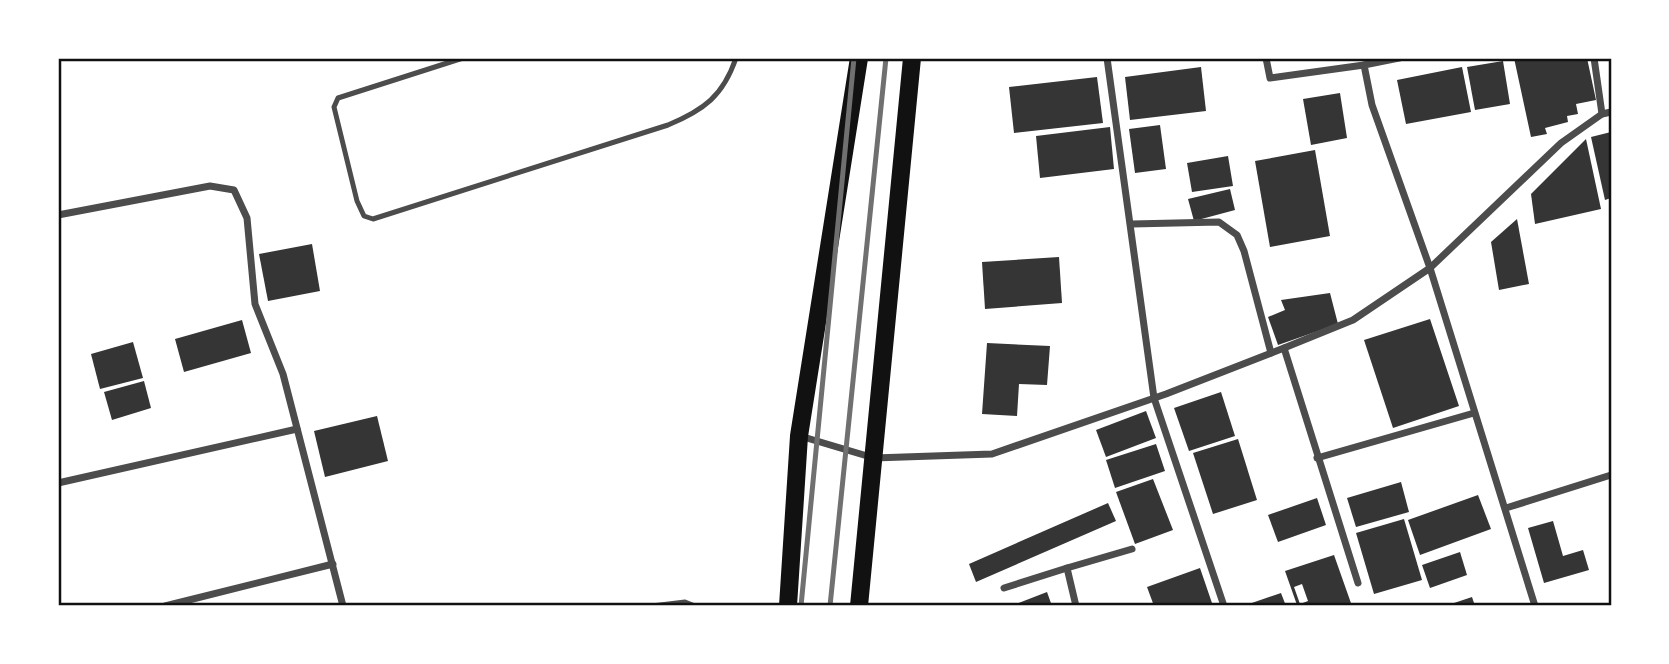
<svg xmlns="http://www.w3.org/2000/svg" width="1669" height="664" viewBox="0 0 1669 664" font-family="Overpass,sans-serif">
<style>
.building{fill:#353535;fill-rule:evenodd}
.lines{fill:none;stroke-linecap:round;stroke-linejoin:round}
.service{stroke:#4c4c4c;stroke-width:5}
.minor{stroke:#4c4c4c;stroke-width:7}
.primary{stroke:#111;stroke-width:18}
.rail{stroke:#707070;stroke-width:5}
.neatline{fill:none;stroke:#111;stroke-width:2.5}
</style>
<rect width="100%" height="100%" fill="#fff"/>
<g class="building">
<path d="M1514,58h73l9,42 -20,4 2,10 -11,2 1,6 -23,6 2,6 -16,3z"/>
<path d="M1503,61l7,43 -35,6 -8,-43z"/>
<path d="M1201,67l5,44 -76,9 -5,-43z"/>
<path d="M1462,67l9,45 -65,12 -9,-44z"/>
<path d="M1097,77l6,46 -89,10 -5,-46z"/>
<path d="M1340,93l7,45 -36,7 -8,-46z"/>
<path d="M1160,125l6,44 -31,4 -6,-44z"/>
<path d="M1110,127l4,42 -74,9 -4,-42z"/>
<path d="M1611,132v66l-6,2 -14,-63z"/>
<path d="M1586,139l15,70 -66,15 -4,-30z"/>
<path d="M1315,150l15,86 -60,11 -15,-86z"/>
<path d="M1228,156l5,30 -41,6 -5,-29z"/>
<path d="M1230,189l5,21 -41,11 -6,-22z"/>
<path d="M1517,219l12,65 -30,6 -8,-48z"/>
<path d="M312,244l8,47 -52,10 -9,-47z"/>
<path d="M1059,257l3,46 -77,6 -3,-47z"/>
<path d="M1330,293l8,31 -60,21 -10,-28 17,-7 -4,-10z"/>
<path d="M1430,319l29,87 -66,22 -29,-88z"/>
<path d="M242,320l9,33 -67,19 -9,-33z"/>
<path d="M133,342l10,36 -43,11 -9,-35z"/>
<path d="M987,343l63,3 -3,39 -28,-1 -2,32 -35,-2z"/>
<path d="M144,381l7,27 -39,12 -8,-28z"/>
<path d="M1221,392l14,44 -46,15 -15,-43z"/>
<path d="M1146,411l10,27 -50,19 -10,-27z"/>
<path d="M377,416l11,45 -63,16 -11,-46z"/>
<path d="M1238,439l19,61 -44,14 -20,-61z"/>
<path d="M1156,444l9,27 -50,17 -9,-28z"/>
<path d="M1153,479l20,51 -38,14 -19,-52z"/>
<path d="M1401,482l8,30 -53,15 -9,-29z"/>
<path d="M1478,495l13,34 -71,26 -12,-35z"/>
<path d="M1317,498l9,27 -48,17 -10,-27z"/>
<path d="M1108,503l8,18 -140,61 -7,-18z"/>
<path d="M1404,519l18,61 -48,14 -18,-61z"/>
<path d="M1553,521l10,35 20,-6 6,20 -45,13 -16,-55z"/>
<path d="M1460,552l7,23 -37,13 -8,-23z"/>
<path d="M1334,555l18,51h-58l3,-1 -12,-34zM1302,584l6,17 -8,3 -6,-17z"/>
<path d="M1200,568l13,38h-59l-7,-19z"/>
<path d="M1047,592l5,14h-41z"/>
<path d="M1281,593l5,13h-43z"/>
<path d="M1472,597l3,9h-30z"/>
</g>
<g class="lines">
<g class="service">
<path d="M463,58l-125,40 -4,9 23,94 7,15 9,3 295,-94c36,-15 55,-29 68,-67"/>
<path d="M652,606l33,-4 10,4"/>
</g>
<g class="minor">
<path d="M1107,58l47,340 70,208"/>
<path d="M1266,58l4,20 94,-13"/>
<path d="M1399,58l-35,7 8,40 58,163 105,338"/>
<path d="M1594,58l8,56"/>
<path d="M58,215l152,-29 24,4 13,28 8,86 28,70 60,232"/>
<path d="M1132,224l87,-2 18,13 7,16 27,102"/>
<path d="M1284,348l74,235"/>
<path d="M800,436l74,22 118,-4 174,-60 118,-46 69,-28 77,-52 131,-125 41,-29 9,-2"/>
<path d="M1317,458l157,-45"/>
<path d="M58,483l239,-54"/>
<path d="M1506,508l105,-33"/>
<path d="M1004,588l63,-20"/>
<path d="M165,606l168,-42"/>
<path d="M1076,606l-9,-38 65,-19"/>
</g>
<g class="primary">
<path d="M788,606l11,-170 60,-378"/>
<path d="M859,606l53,-548"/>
</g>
<g class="rail">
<path d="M801,606l53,-548"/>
<path d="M830,606l56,-548"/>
</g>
</g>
<rect width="1669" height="664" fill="none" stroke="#ffffff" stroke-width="119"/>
<rect x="60" y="60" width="1550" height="544" class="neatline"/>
</svg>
